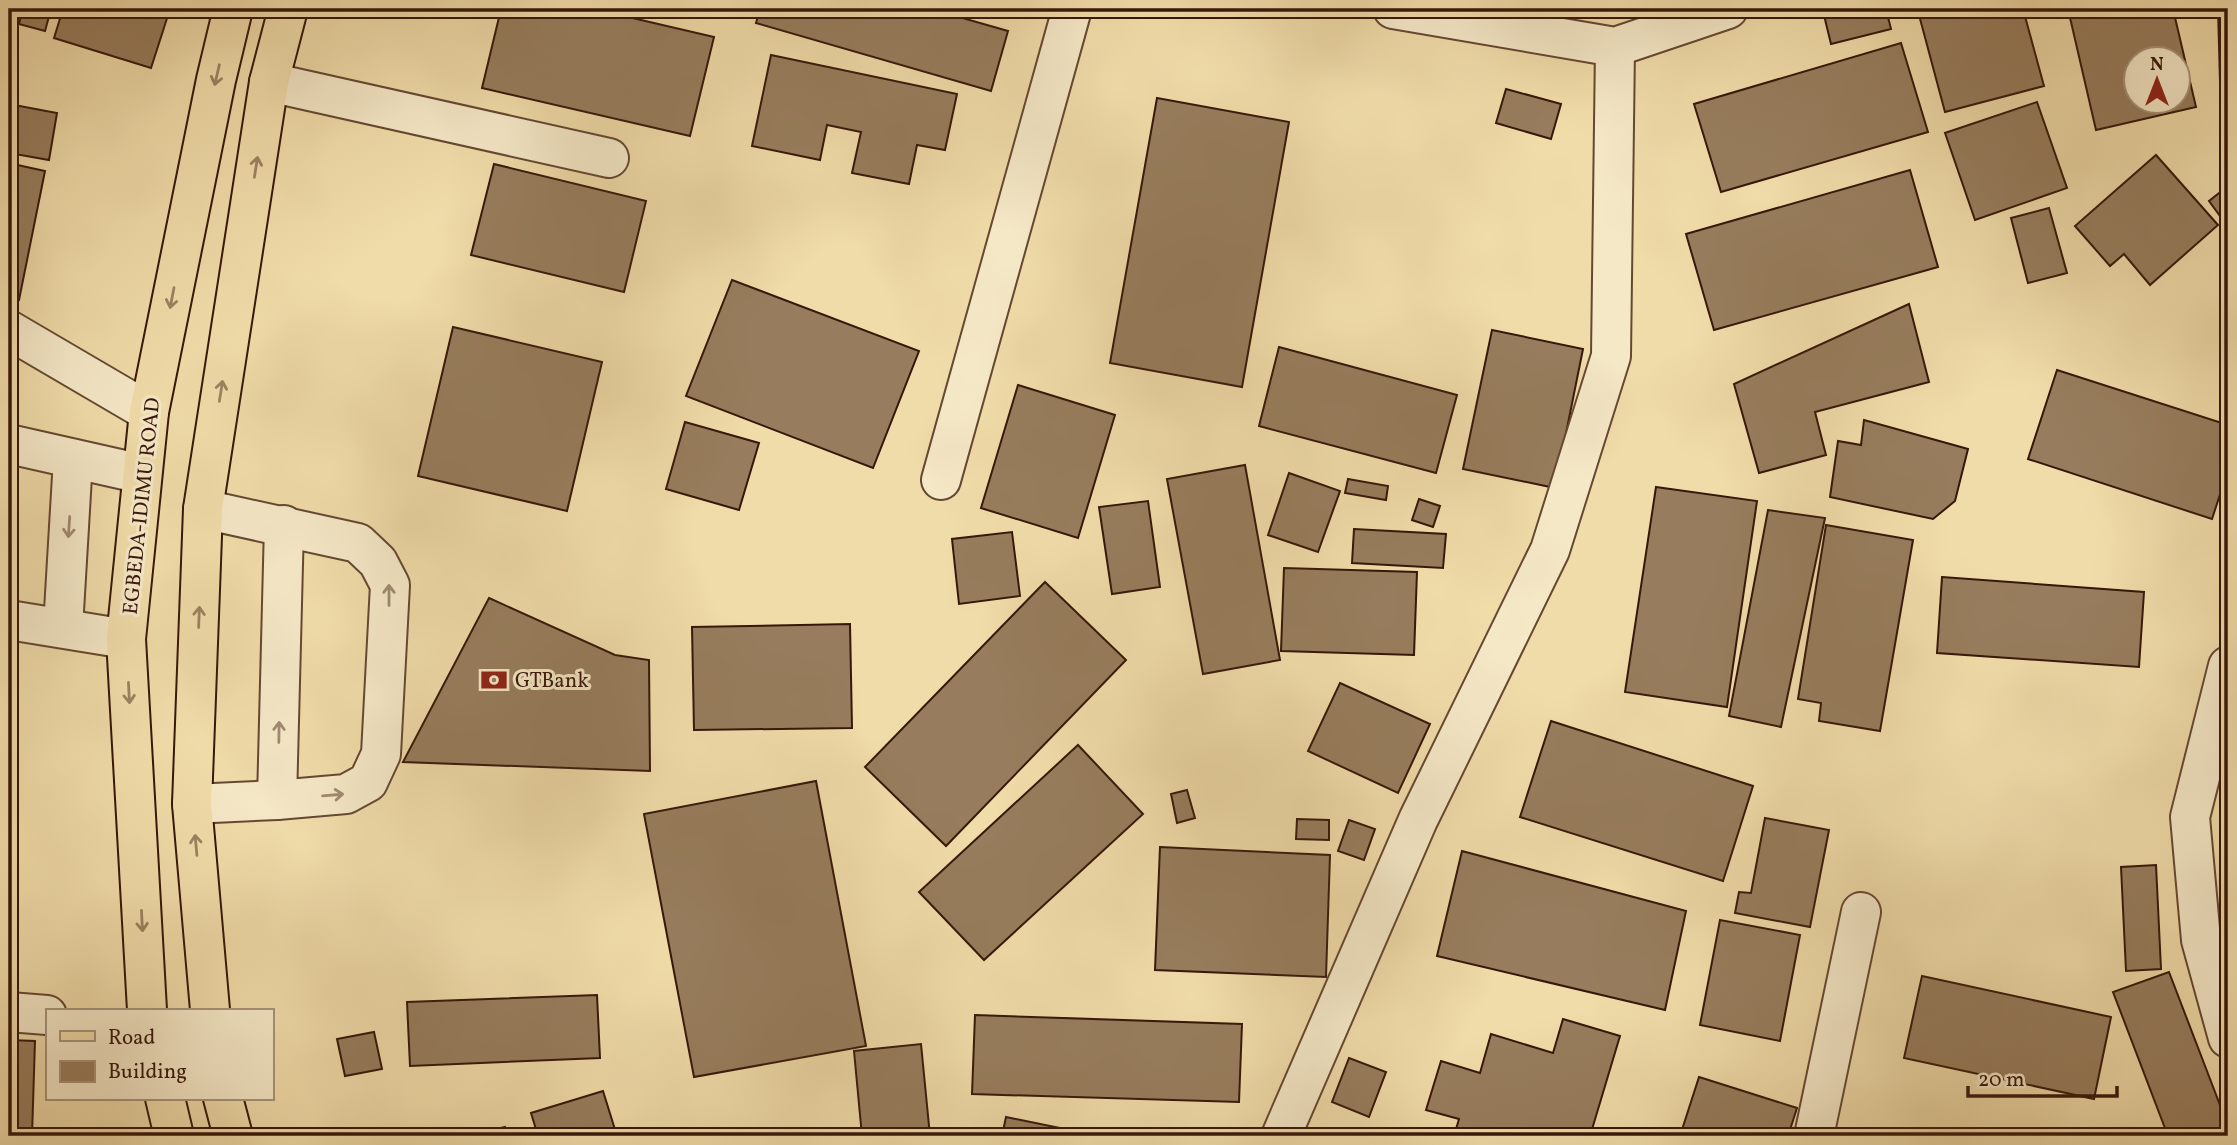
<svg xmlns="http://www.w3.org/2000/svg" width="2237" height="1145" viewBox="0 0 2237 1145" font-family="Vollkorn,serif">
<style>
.building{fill:#977d5d;stroke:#37170a;stroke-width:2;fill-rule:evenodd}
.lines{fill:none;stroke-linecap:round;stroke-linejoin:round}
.minor-casing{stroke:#654832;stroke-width:42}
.major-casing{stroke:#37170a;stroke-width:42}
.minor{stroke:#f5e8c7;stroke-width:38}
.major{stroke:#f0dca9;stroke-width:38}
.oneway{stroke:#9d8361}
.oneway2{stroke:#a08a72}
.labels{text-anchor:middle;stroke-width:6;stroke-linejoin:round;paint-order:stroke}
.street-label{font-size:21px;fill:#37170a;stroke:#f5e8c7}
.poi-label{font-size:21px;fill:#37170a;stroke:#f5e8c7;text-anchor:start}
</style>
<rect width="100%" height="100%" fill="#f0dca9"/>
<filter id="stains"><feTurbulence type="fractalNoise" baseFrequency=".00286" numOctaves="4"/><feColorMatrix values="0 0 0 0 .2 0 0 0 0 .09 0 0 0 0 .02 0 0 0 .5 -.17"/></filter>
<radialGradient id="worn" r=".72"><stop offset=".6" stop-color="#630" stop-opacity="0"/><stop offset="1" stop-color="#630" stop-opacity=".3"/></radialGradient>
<g class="building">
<path d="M23,9h28l-6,22 -26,-7z"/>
<path d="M63,9h107l-19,59 -97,-30z"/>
<path d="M501,9h93l120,28 -24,99 -208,-48z"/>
<path d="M760,9h171l77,22 -17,60 -235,-68z"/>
<path d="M1833,9h53l5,20 -60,15 -8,-33z"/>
<path d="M1942,9h81l21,77 -99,26 -26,-97z"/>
<path d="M2068,9h105l23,98 -100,23zM2136,60h42v42h-42z"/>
<path d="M2218,9h10v73h-8z"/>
<path d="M1901,43l27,89 -207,60 -27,-88z"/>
<path d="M771,55l186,39 -12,56 -28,-5 -8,39 -57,-11 9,-41 -34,-7 -7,35 -68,-14z"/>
<path d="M1506,89l55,15 -10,35 -55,-16z"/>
<path d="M1157,98l132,24 -47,265 -132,-24z"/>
<path d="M2037,102l30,86 -92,32 -30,-87z"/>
<path d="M9,104l48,9 -8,47 -40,-7z"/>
<path d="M2156,155l62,70 -68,60 -26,-31 -14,12 -35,-40z"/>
<path d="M13,164l32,7 -26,129 -10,-3v-115z"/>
<path d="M494,164l152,37 -22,91 -153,-37z"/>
<path d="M1910,170l28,97 -224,63 -28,-96z"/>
<path d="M2228,186v41l-19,-26z"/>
<path d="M2049,208l18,65 -39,10 -17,-65z"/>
<path d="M732,280l187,71 -46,117 -187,-72z"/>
<path d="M1909,304l20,78 -114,30 11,43 -67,18 -25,-89z"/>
<path d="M453,327l149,35 -35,149 -149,-35z"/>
<path d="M1492,330l91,19 -28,139 -92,-19z"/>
<path d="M1279,347l178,48 -21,78 -177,-47z"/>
<path d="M2057,370l171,55v45l-16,49 -184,-60z"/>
<path d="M1018,385l97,30 -37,123 -97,-30z"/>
<path d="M1864,420l104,29 -13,52 -22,18 -103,-22 8,-56 23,4z"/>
<path d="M685,422l74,21 -20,67 -73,-21z"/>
<path d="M1245,465l35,195 -77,14 -36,-195z"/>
<path d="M1289,473l51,18 -22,61 -50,-17z"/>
<path d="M1348,479l40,7 -2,14 -41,-7z"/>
<path d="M1656,487l101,14 -30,206 -102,-15z"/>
<path d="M1419,499l21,7 -7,21 -21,-7z"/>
<path d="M1148,501l12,86 -48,7 -13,-87z"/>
<path d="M1768,510l57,8 -44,209 -52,-11z"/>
<path d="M1826,525l87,15 -33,191 -61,-10 2,-18 -23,-4z"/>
<path d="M1354,529l92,5 -3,34 -91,-5z"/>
<path d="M1012,532l8,64 -61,8 -7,-65z"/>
<path d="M1284,568l133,4 -3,83 -133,-4z"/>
<path d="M1942,577l202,15 -5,75 -202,-14z"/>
<path d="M1045,582l81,78 -180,186 -81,-79z"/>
<path d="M489,598l126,57 34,5 1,111 -247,-9z"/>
<path d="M850,624l2,104 -158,2 -2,-103z"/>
<path d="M1340,683l90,41 -32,69 -90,-42z"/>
<path d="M1551,721l202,65 -30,95 -203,-64z"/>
<path d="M1078,745l65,69 -159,146 -65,-68z"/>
<path d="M816,781l50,265 -172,31 -50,-263z"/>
<path d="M1187,790l8,28 -18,5 -6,-29z"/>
<path d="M1765,818l64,12 -19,97 -75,-14 4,-21 12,1z"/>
<path d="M1297,819l32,1v20l-33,-1z"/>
<path d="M1349,820l26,9 -11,31 -26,-9z"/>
<path d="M1160,847l170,8 -4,122 -171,-7z"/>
<path d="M1462,851l224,60 -21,99 -228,-54z"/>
<path d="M2156,865l5,104 -35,2 -5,-104z"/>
<path d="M1720,920l80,15 -20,106 -80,-16z"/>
<path d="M2169,972l59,154v10h-60l-55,-144z"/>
<path d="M1922,976l189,41 -17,82 -190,-41z"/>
<path d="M597,995l3,63 -190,8 -3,-64z"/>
<path d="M975,1015l267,9 -3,78 -267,-8z"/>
<path d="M1563,1019l57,17 -30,100h-136l5,-17 -33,-9 15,-49 39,12 11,-39 62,19z"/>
<path d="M374,1032l8,37 -37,7 -8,-37z"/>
<path d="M9,1040l26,1 -3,95h-23z"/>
<path d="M921,1044l9,92h-68l-8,-85z"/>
<path d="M1349,1058l37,14 -17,45 -37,-15z"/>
<path d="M1699,1077l98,31 -9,28h-108z"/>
<path d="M603,1091l14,45h-79l-7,-23z"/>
<path d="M1006,1117l93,19h-97z"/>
<path d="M505,1127l3,9h-41z"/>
</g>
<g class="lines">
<defs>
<g id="minor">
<path d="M1393,9l222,38 113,-38"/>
<path d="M269,82l340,76"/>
<path d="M9,330l140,82"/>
<path d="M9,444l133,30"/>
<path d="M941,480l131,-471"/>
<path d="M9,620l117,19"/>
<path d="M63,628l10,-169"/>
<path d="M2228,666l-38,151 11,123 27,98"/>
<path d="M277,800l7,-275"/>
<path d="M192,804l85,-4 69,-6 22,-12 13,-28 9,-169 -12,-23 -20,-19 -155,-34"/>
<path d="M9,1012l38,3"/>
<path d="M1281,1136l137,-316 132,-270 61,-194 4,-309"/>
<path d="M1814,1136l47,-224"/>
</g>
<g id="major">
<path d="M147,1010l-21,-371 23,-227 67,-332 17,-71"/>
<path d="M210,1010l-18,-206 11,-295 66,-427 19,-73"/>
<path d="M165,1098l9,38"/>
<path d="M223,1098l10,38"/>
</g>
</defs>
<use href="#minor" class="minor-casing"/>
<use href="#major" class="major-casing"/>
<use href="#minor" class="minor"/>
<use href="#major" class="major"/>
</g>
<defs><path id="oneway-shaft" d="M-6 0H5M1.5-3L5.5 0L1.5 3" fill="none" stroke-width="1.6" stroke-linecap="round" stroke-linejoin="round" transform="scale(1.75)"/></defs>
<g class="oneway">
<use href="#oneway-shaft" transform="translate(217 75) rotate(103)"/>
<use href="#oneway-shaft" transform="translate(256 167) rotate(-81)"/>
<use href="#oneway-shaft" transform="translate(172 298) rotate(101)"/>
<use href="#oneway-shaft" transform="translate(221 391) rotate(-81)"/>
<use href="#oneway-shaft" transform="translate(199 617) rotate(-88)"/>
<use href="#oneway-shaft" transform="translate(129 693) rotate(87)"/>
<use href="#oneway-shaft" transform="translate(196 845) rotate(-95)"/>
<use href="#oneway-shaft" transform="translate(142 921) rotate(87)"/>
</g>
<g class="oneway2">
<use href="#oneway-shaft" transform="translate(69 527) rotate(94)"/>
<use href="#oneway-shaft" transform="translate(389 595) rotate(-90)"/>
<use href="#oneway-shaft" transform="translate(279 732) rotate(-89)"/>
<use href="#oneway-shaft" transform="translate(333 795) rotate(-5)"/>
</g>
<defs>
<symbol id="bank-bare" viewBox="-9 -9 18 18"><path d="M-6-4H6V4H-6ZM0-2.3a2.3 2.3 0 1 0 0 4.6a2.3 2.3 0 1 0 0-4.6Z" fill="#8f2418" stroke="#f5e8c7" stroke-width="2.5" paint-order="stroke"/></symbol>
</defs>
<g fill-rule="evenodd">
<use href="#bank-bare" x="475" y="661" width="38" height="38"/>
</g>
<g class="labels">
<g class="street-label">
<text transform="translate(141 506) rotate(-84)" y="7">EGBEDA-IDIMU ROAD</text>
</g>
<g class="poi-label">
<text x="515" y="687">GTBank</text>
</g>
</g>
<rect width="2237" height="1145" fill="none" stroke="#f0dca9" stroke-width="35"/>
<rect x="10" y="10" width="2216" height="1124" fill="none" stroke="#37170a" stroke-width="3.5"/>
<rect x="18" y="18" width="2202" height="1110" fill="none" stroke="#37170a" stroke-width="2"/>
<rect x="46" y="1009" width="228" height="91" fill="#f5e8c7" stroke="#a9947b" stroke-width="2"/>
<rect x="60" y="1031" width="35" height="10" fill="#f0dca9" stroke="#a9947b" stroke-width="2"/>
<text x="108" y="1044" font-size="21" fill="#37170a">Road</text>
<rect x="60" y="1061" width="35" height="21" fill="#977d5d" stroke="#a9947b" stroke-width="2"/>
<text x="108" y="1078" font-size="21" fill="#37170a">Building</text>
<g transform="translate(2157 80)"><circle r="33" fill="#f5e8c7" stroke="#a9947b" stroke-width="2"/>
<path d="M0-5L12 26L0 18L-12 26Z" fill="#8f2418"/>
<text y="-10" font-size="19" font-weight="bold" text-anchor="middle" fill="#37170a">N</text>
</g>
<path d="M1968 1086v10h149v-10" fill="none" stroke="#37170a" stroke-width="3.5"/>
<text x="1978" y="1086" font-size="21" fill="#37170a" stroke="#f5e8c7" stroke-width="5" paint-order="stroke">20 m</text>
<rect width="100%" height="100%" filter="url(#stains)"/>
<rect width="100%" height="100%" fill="url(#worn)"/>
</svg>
